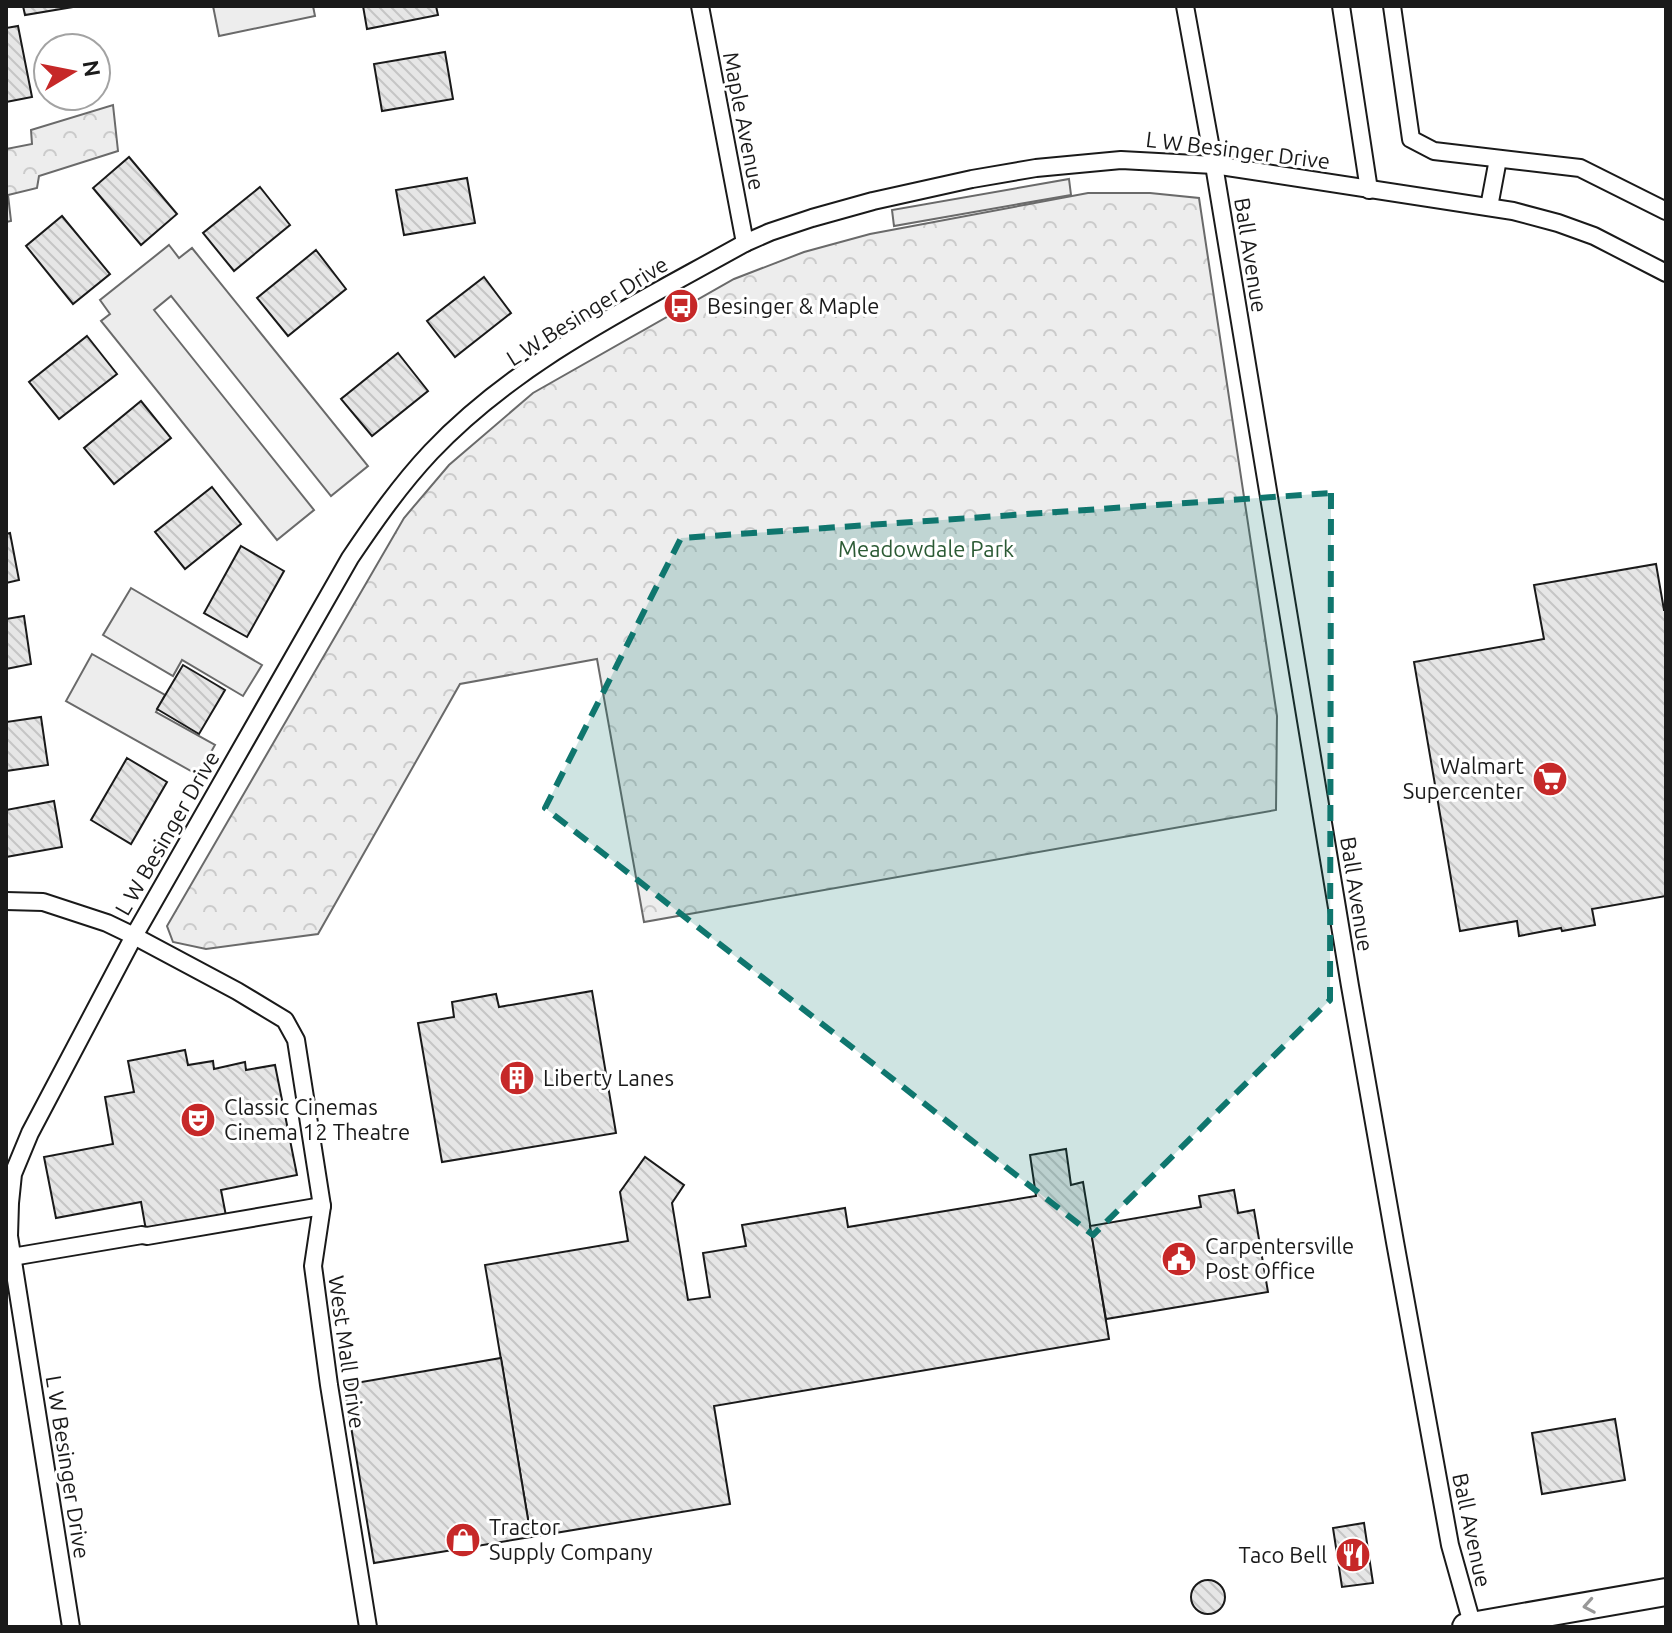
<svg xmlns="http://www.w3.org/2000/svg" width="1672" height="1633" viewBox="0 0 1672 1633" font-family="Ubuntu,sans-serif">
<style>
.built{fill:#ededed;stroke:#6a6a6a;stroke-width:2}
.park{fill:url(#park-crowns);stroke:#6a6a6a;stroke-width:2}
.building{fill:url(#building-back-hatch);stroke:#1a1a1a;stroke-width:2}
.lines{fill:none;stroke-linecap:round;stroke-linejoin:round}
.minor-casing{stroke:#1a1a1a;stroke-width:20}
.primary-casing{stroke:#1a1a1a;stroke-width:30}
.minor{stroke:#fff;stroke-width:16}
.primary{stroke:#fff;stroke-width:26}
.oneway{stroke:#989898}
.marked{fill:#0f766e;fill-opacity:0.2;stroke:#0f766e;stroke-width:6;stroke-dasharray:16 10;stroke-linejoin:round}
.labels{text-anchor:middle;stroke-width:6;stroke-linejoin:round;paint-order:stroke}
.street-label{font-size:22px;fill:#1a1a1a;stroke:#fff}
.poi-label{font-size:22px;fill:#1a1a1a;stroke:#fff;text-anchor:start}
.park-label{font-size:22px;fill:#2b5a34;stroke:#fff}
</style>
<defs>
<pattern id="park-crowns" width="20" height="18" patternUnits="userSpaceOnUse" patternTransform="scale(2)"><rect width="20" height="18" fill="#ededed"/><path d="M2 6a3 3 0 1 1 6 0M12 15a3 3 0 1 1 6 0" fill="none" stroke="#cbcbcb"/></pattern>
<pattern id="building-back-hatch" width="6" height="6" patternUnits="userSpaceOnUse" patternTransform="scale(2)"><rect width="6" height="6" fill="#e6e6e6"/><path d="M-1 5l2 2M0 0l6 6M5-1l2 2" fill="none" stroke="#c5c5c5"/></pattern>
</defs>
<rect width="100%" height="100%" fill="#fff"/>
<g class="built">
<path d="M213,6h100l2,10 -96,20z"/>
<path d="M1069,179l2,16 -177,31 -2,-16z"/>
<path d="M169,245l10,13 13,-10 176,218 -37,30 -160,-200 -17,14 160,200 -37,30 -176,-219 9,-7 -10,-14z"/>
<path d="M131,588l131,77 -19,31 -61,-36 -9,16 -70,-41z"/>
<path d="M92,654l73,41 -9,17 59,33 -17,30 -132,-74z"/>
</g>
<g class="park">
<path d="M113,105l5,46 -79,25 -2,12 -29,7 3,26 -5,1v-73l26,-5 -1,-14z"/>
<path d="M1088,193h62l49,5 78,518 -1,94 -632,112 -47,-263 -137,25 -142,250 -112,15 -33,-7 -6,-16 237,-408 45,-53 84,-72 201,-114 70,-27 66,-18z"/>
</g>
<g class="building">
<path d="M23,6h56l-54,9z"/>
<path d="M363,6h73l2,9 -71,14z"/>
<path d="M18,26l14,71 -26,5v-74z"/>
<path d="M445,52l8,47 -71,12 -8,-47z"/>
<path d="M129,157l48,57 -36,31 -48,-57z"/>
<path d="M467,178l8,45 -71,12 -8,-45z"/>
<path d="M260,187l30,38 -56,46 -31,-38z"/>
<path d="M62,216l48,58 -37,30 -47,-58z"/>
<path d="M316,250l30,39 -58,47 -31,-38z"/>
<path d="M484,277l27,36 -56,44 -28,-36z"/>
<path d="M87,336l30,38 -58,45 -30,-37z"/>
<path d="M398,353l30,38 -56,45 -31,-37z"/>
<path d="M141,401l30,37 -57,46 -30,-36z"/>
<path d="M212,487l29,37 -56,45 -30,-37z"/>
<path d="M10,533l9,47 -13,3v-49z"/>
<path d="M241,546l43,25 -37,66 -43,-24z"/>
<path d="M1656,564l8,46h2v286l-74,13 3,16 -33,6 -1,-3 -42,8 -2,-15 -57,10 -46,-269 130,-23 -10,-54z"/>
<path d="M24,616l7,48 -25,5v-50z"/>
<path d="M183,665l42,25 -26,44 -42,-25z"/>
<path d="M41,717l7,48 -42,6v-49z"/>
<path d="M127,758l40,24 -36,62 -40,-24z"/>
<path d="M54,801l8,46 -56,10v-47z"/>
<path d="M592,991l24,142 -174,29 -24,-139 36,-6 -2,-15 44,-8 3,13z"/>
<path d="M185,1050l3,15 25,-4 1,8 31,-7 1,8 29,-5 22,110 -76,15 6,31 -80,15 -6,-34 -85,16 -12,-61 69,-13 -8,-47 29,-5 -6,-31z"/>
<path d="M1066,1149l5,36 12,-3 26,157 -395,67 16,98 -199,33 -46,-272 143,-24 -8,-49 25,-35 39,28 -12,18 16,97 22,-3 -7,-44 43,-7 -4,-21 103,-17 3,19 188,-31 -6,-41z"/>
<path d="M1234,1190l4,23 16,-3 14,82 -162,27 -16,-93 111,-19 -2,-11z"/>
<path d="M501,1358l30,179 -157,26 -30,-178z"/>
<path d="M1615,1419l10,61 -83,14 -10,-61z"/>
<path d="M1364,1523l9,60 -31,4 -9,-59z"/>
<circle cx="1208" cy="1597" r="17"/>
</g>
<g class="lines">
<defs>
<g id="minor">
<path d="M700,6l45,237"/>
<path d="M1185,6l29,159 136,821 45,256 55,303 23,82"/>
<path d="M1341,6l28,184"/>
<path d="M1392,6l19,133 23,12 146,17 86,43"/>
<path d="M1489,207l9,-48"/>
<path d="M6,901l37,1 64,21 27,13 103,55 48,29 11,20 26,166 -9,60 16,119 39,242"/>
<path d="M12,1257l130,-22 5,1 175,-30"/>
<path d="M71,1627l-62,-391 1,-33 3,-29 17,-41 104,-197 216,-378c25,-37 50,-73 81,-106 87,-92 205,-148 314,-209l25,-11 42,-14 61,-17 99,-22 64,-11 85,-8 93,5 299,46 45,12 36,13 72,37"/>
</g>
<path id="primary" d="M1466,1627l200,-35"/>
</defs>
<use href="#minor" class="minor-casing"/>
<use href="#primary" class="primary-casing"/>
<use href="#minor" class="minor"/>
<use href="#primary" class="primary"/>
</g>
<defs><path id="oneway-chevron" d="M-2-3.5L2.5 0L-2 3.5" fill="none" stroke-width="1.6" stroke-linecap="round" stroke-linejoin="round" transform="scale(2)"/></defs>
<use class="oneway" href="#oneway-chevron" transform="translate(1589 1606) rotate(170)"/>
<path class="marked" d="M1331,493l-1,507 -237,235 -548,-427 136,-270z"/>
<defs>
<symbol id="bus-disc" viewBox="-11 -11 22 22"><circle r="9.5" fill="#c62828" stroke="#fff"/><path d="M-5-6H5V4H4V6H2V4H-2V6H-4V4H-5ZM-3.5-4V0h7V-4ZM-3.5 1.2v1.5H-2V1.2ZM2 1.2v1.5H3.5V1.2Z" fill="#fff"/></symbol>
<symbol id="supermarket-disc" viewBox="-11 -11 22 22"><circle r="9.5" fill="#c62828" stroke="#fff"/><path d="M-6-5.5h2.5l.6 2H6L4.5 2H-2.5L-4.4-4H-6ZM-1.5 3.2a1.3 1.3 0 1 0 .1 0ZM3 3.2a1.3 1.3 0 1 0 .1 0Z" fill="#fff"/></symbol>
<symbol id="building-disc" viewBox="-11 -11 22 22"><circle r="9.5" fill="#c62828" stroke="#fff"/><path d="M-4-6H4V6H1V3H-1V6H-4ZM-2.5-4.3h1.7v1.8h-1.7ZM.8-4.3h1.7v1.8H.8ZM-2.5-1h1.7V.8h-1.7ZM.8-1h1.7V.8H.8Z" fill="#fff"/></symbol>
<symbol id="theatre-disc" viewBox="-11 -11 22 22"><circle r="9.5" fill="#c62828" stroke="#fff"/><path d="M-5-5.5Q0-4 5-5.5V0Q5 5 0 6Q-5 5-5 0ZM-3.3-2.5H-1v1.5H-3.3ZM1-2.5H3.3v1.5H1ZM-2.8 1Q0 5.5 2.8 1Z" fill="#fff"/></symbol>
<symbol id="civic-disc" viewBox="-11 -11 22 22"><circle r="9.5" fill="#c62828" stroke="#fff"/><path d="M-.6-6.5H3V-4.5H.6V-3L4-1V1h2V6H-6V1h2V-1L-.6-3ZM-1.2 2.5V6h2.4V2.5Z" fill="#fff"/></symbol>
<symbol id="shop-disc" viewBox="-11 -11 22 22"><circle r="9.5" fill="#c62828" stroke="#fff"/><path d="M-5-2.5h2.3a2.7 3.5 0 0 1 5.4 0H5L5.5 6h-11ZM-1.5-2.5h3a1.5 2.3 0 0 0-3 0Z" fill="#fff"/></symbol>
<symbol id="restaurant-disc" viewBox="-11 -11 22 22"><circle r="9.5" fill="#c62828" stroke="#fff"/><path d="M-5-6h1v4h1v-4h1v4h1v-4h1v5L-1.5 .5V6h-2V.5L-5-1ZM5-6V6H3V1.5H1.5Q1.5-4 5-6Z" fill="#fff"/></symbol>
</defs>
<g fill-rule="evenodd">
<use href="#bus-disc" x="661" y="286" width="40" height="40"/>
<use href="#supermarket-disc" x="1530" y="759" width="40" height="40"/>
<use href="#building-disc" x="497" y="1058" width="40" height="40"/>
<use href="#theatre-disc" x="178" y="1100" width="40" height="40"/>
<use href="#civic-disc" x="1159" y="1239" width="40" height="40"/>
<use href="#shop-disc" x="443" y="1520" width="40" height="40"/>
<use href="#restaurant-disc" x="1333" y="1535" width="40" height="40"/>
</g>
<g class="labels">
<g class="street-label">
<text transform="translate(744 121) rotate(79)" y="8">Maple Avenue</text>
<text transform="translate(1238 150) rotate(7)" y="8">L W Besinger Drive</text>
<text transform="translate(1251 255) rotate(81)" y="8">Ball Avenue</text>
<text transform="translate(587 311) rotate(-32)" y="8">L W Besinger Drive</text>
<text transform="translate(167 833) rotate(-60)" y="8">L W Besinger Drive</text>
<text transform="translate(1357 894) rotate(81)" y="8">Ball Avenue</text>
<text transform="translate(347 1352) rotate(82)" y="8">West Mall Drive</text>
<text transform="translate(68 1467) rotate(81)" y="8">L W Besinger Drive</text>
<text transform="translate(1472 1530) rotate(78)" y="8">Ball Avenue</text>
</g>
<g class="poi-label">
<text x="707" y="314">Besinger &amp; Maple</text>
<text x="1524" y="774" text-anchor="end">Walmart<tspan x="1524" dy="25">Supercenter</tspan></text>
<text x="543" y="1086">Liberty Lanes</text>
<text x="224" y="1115">Classic Cinemas<tspan x="224" dy="25">Cinema 12 Theatre</tspan></text>
<text x="1205" y="1254">Carpentersville<tspan x="1205" dy="25">Post Office</tspan></text>
<text x="489" y="1535">Tractor<tspan x="489" dy="25">Supply Company</tspan></text>
<text x="1327" y="1563" text-anchor="end">Taco Bell</text>
</g>
<g class="park-label">
<text x="926" y="557">Meadowdale Park</text>
</g>
</g>
<rect width="1672" height="1633" fill="none" stroke="#1a1a1a" stroke-width="16"/>
<g transform="translate(72 72) rotate(80)"><circle r="38" fill="#ffffff" stroke="#a3a3a3" stroke-width="2"/>
<path d="M0-6L14 30L0 20L-14 30Z" fill="#c62828"/>
<text y="-12" font-size="22" font-weight="bold" text-anchor="middle" fill="#1a1a1a">N</text>
</g>
</svg>
